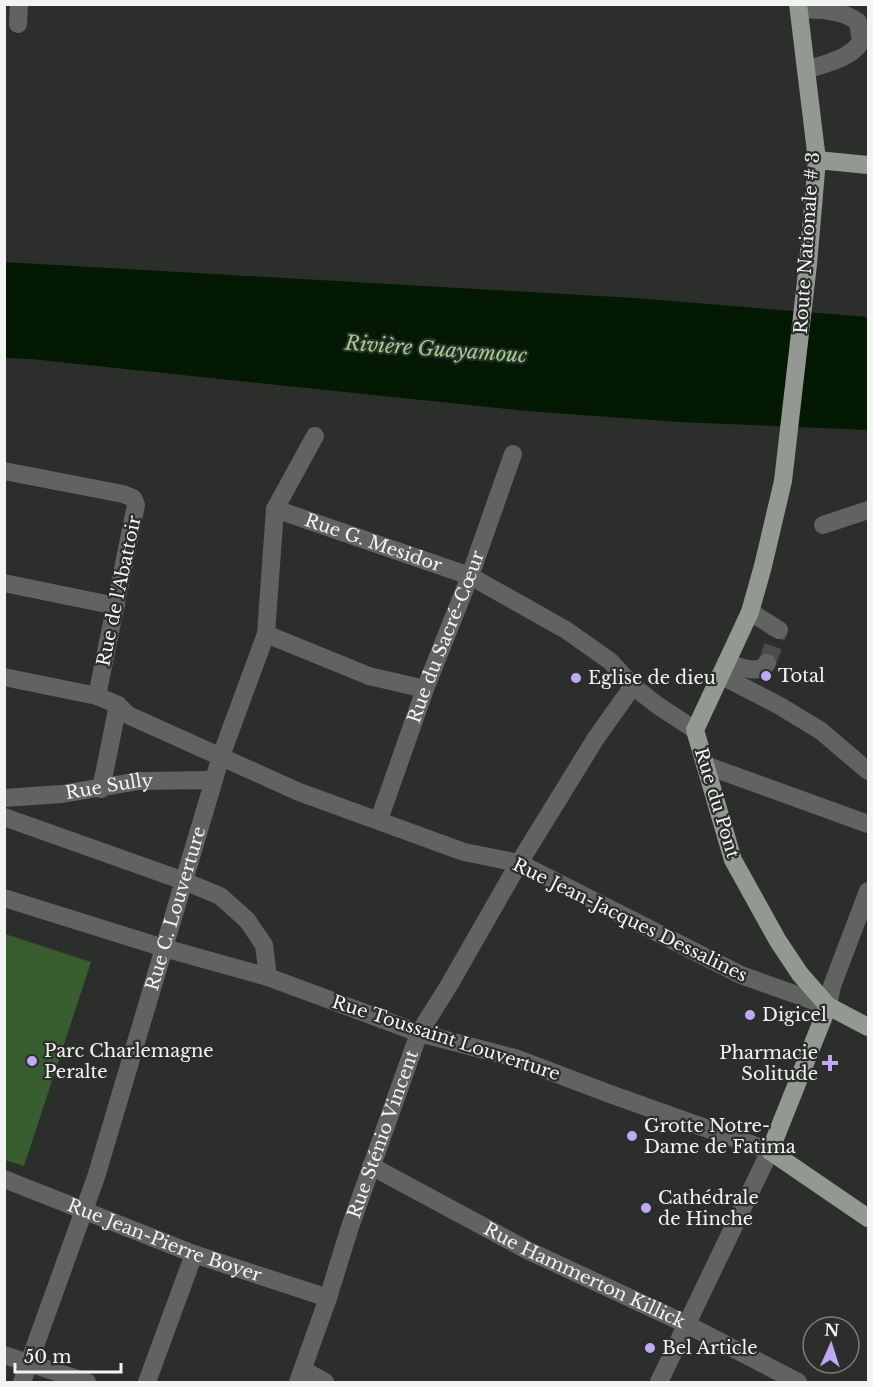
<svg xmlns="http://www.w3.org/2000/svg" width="873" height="1387" viewBox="0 0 873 1387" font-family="'Libre Baskerville',serif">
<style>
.green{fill:#385e2f}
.water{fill:#041901}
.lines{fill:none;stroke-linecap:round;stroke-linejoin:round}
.minor-tunnel{stroke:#494c48;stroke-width:18;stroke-dasharray:18 9;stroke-linecap:butt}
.minor{stroke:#616361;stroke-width:18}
.major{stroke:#949893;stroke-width:18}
.poi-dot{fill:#bfa9f4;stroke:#2b2e2a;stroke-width:2}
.labels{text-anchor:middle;stroke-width:4.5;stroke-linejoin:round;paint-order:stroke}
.street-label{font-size:18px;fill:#f2f4f2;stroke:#2b2e2a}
.poi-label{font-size:18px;fill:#f2f4f2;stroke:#2b2e2a;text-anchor:start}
.water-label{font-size:20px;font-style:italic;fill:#97d588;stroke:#2b2e2a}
</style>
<rect width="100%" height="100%" fill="#2b2e2a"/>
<path class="green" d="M5,934l86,28 -67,204 -19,-6z"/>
<path class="water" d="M4,262l630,36 234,19v113l-189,-8 -153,-11 -495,-52 -26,-1z"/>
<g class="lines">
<path class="minor-tunnel" d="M767,663l12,-33"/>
<g class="minor">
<path d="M799,9c20,1 42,0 59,13l3,20c-11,17 -37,22 -55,28"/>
<path d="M18,24l1,-20"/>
<path d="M4,471l119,23 10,4 3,7 -39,191"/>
<path id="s1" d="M275,509l195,67 96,54 44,31 23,25 24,19 38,25"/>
<path d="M823,525l45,-15"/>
<path d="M4,583l112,23"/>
<path d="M750,612l29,18"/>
<path d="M266,634l103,42 56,13"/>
<path d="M726,663c12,3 33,13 41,0"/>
<path d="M720,675l60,31 41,25 47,40"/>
<path d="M4,677l93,19 21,9 10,10 171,77 165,60 55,11 222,112 87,31 4,-20 36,-95"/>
<path d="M705,765l163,59"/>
<path d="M101,789l17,-84"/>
<path id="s2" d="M4,798l58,-4 77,-13 75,-1"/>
<path d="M4,817l180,64 36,15 27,24 17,25 4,32"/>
<path id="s3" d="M379,820l46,-131 45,-113 43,-122"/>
<path d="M4,898l160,50 104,29 151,56 96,25 95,36 160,57 -111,231"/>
<path id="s4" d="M371,1166l156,84 159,74 112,58"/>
<path id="s5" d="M4,1179l190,75 134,44"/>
<path d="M4,1355l83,27"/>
<path d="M303,1370l22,12"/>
<path id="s6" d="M22,1382l74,-205 125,-421 45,-122 9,-125 40,-73"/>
<path d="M147,1382l47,-128"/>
<path id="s7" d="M298,1382l30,-84 22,-71 69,-194 29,-46 71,-124 77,-125 37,-52"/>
</g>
<g class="major">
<path d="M798,4l19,156 -9,104 -25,217 -20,85 -13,46 -55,118 38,130 45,81 22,33 28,32 40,21"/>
<path d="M817,160l51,5"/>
<path d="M828,1006l-58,145 98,67"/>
</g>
</g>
<g class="poi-dot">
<circle cx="766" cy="676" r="6"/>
<circle cx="576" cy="678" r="6"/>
<circle cx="750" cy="1015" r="6"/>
<circle cx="32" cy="1061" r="6"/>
<path d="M827 1054h6v6h6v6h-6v6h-6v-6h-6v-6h6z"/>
<circle cx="632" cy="1136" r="6"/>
<circle cx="646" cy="1208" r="6"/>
<circle cx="650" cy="1348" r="6"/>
</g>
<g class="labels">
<g class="street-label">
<text transform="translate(807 243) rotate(-86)" y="6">Route Nationale # 3</text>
<text dy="6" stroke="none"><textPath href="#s1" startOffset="104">Rue G. Mesidor</textPath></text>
<text transform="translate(119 591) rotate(-78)" y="6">Rue de l'Abattoir</text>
<text dy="6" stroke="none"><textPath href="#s3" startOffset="195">Rue du Sacré-Cœur</textPath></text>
<text dy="6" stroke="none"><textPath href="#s2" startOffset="106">Rue Sully</textPath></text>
<text transform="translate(717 803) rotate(73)" y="6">Rue du Pont</text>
<text dy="6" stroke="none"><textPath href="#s6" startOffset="498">Rue C. Louverture</textPath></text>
<text transform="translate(630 920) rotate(26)" y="6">Rue Jean-Jacques Dessalines</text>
<text transform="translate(446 1038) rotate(18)" y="6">Rue Toussaint Louverture</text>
<text dy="6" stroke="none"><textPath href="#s7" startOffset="262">Rue Sténio Vincent</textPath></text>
<text dy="6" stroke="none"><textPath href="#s5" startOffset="172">Rue Jean-Pierre Boyer</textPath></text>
<text dy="6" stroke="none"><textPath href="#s4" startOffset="240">Rue Hammerton Killick</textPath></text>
</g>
<g class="poi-label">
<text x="778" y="682">Total</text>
<text x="588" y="684">Eglise de dieu</text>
<text x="762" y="1021">Digicel</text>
<text x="44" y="1057">Parc Charlemagne<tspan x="44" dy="21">Peralte</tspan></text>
<text x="818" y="1059" text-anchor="end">Pharmacie<tspan x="818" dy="21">Solitude</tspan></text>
<text x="644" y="1132">Grotte Notre-<tspan x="644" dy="21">Dame de Fatima</tspan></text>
<text x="658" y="1204">Cathédrale<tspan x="658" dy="21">de Hinche</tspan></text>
<text x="662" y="1354">Bel Article</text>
</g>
<g class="water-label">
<text transform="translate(436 349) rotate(4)" y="7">Rivière Guayamouc</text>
</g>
</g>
<rect width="873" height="1387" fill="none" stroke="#f2f4f2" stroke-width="12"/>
<g transform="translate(831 1345) rotate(3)"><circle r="28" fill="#2b2e2a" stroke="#7b7d7a" stroke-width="1.5"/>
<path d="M0-4.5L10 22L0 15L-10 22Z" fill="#bfa9f4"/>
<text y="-9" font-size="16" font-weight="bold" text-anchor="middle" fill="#f2f4f2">N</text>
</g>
<path d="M15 1363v9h106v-9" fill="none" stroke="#f2f4f2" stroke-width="3"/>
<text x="24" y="1363" font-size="18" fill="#f2f4f2" stroke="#2b2e2a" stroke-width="4.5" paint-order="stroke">50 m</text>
</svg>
